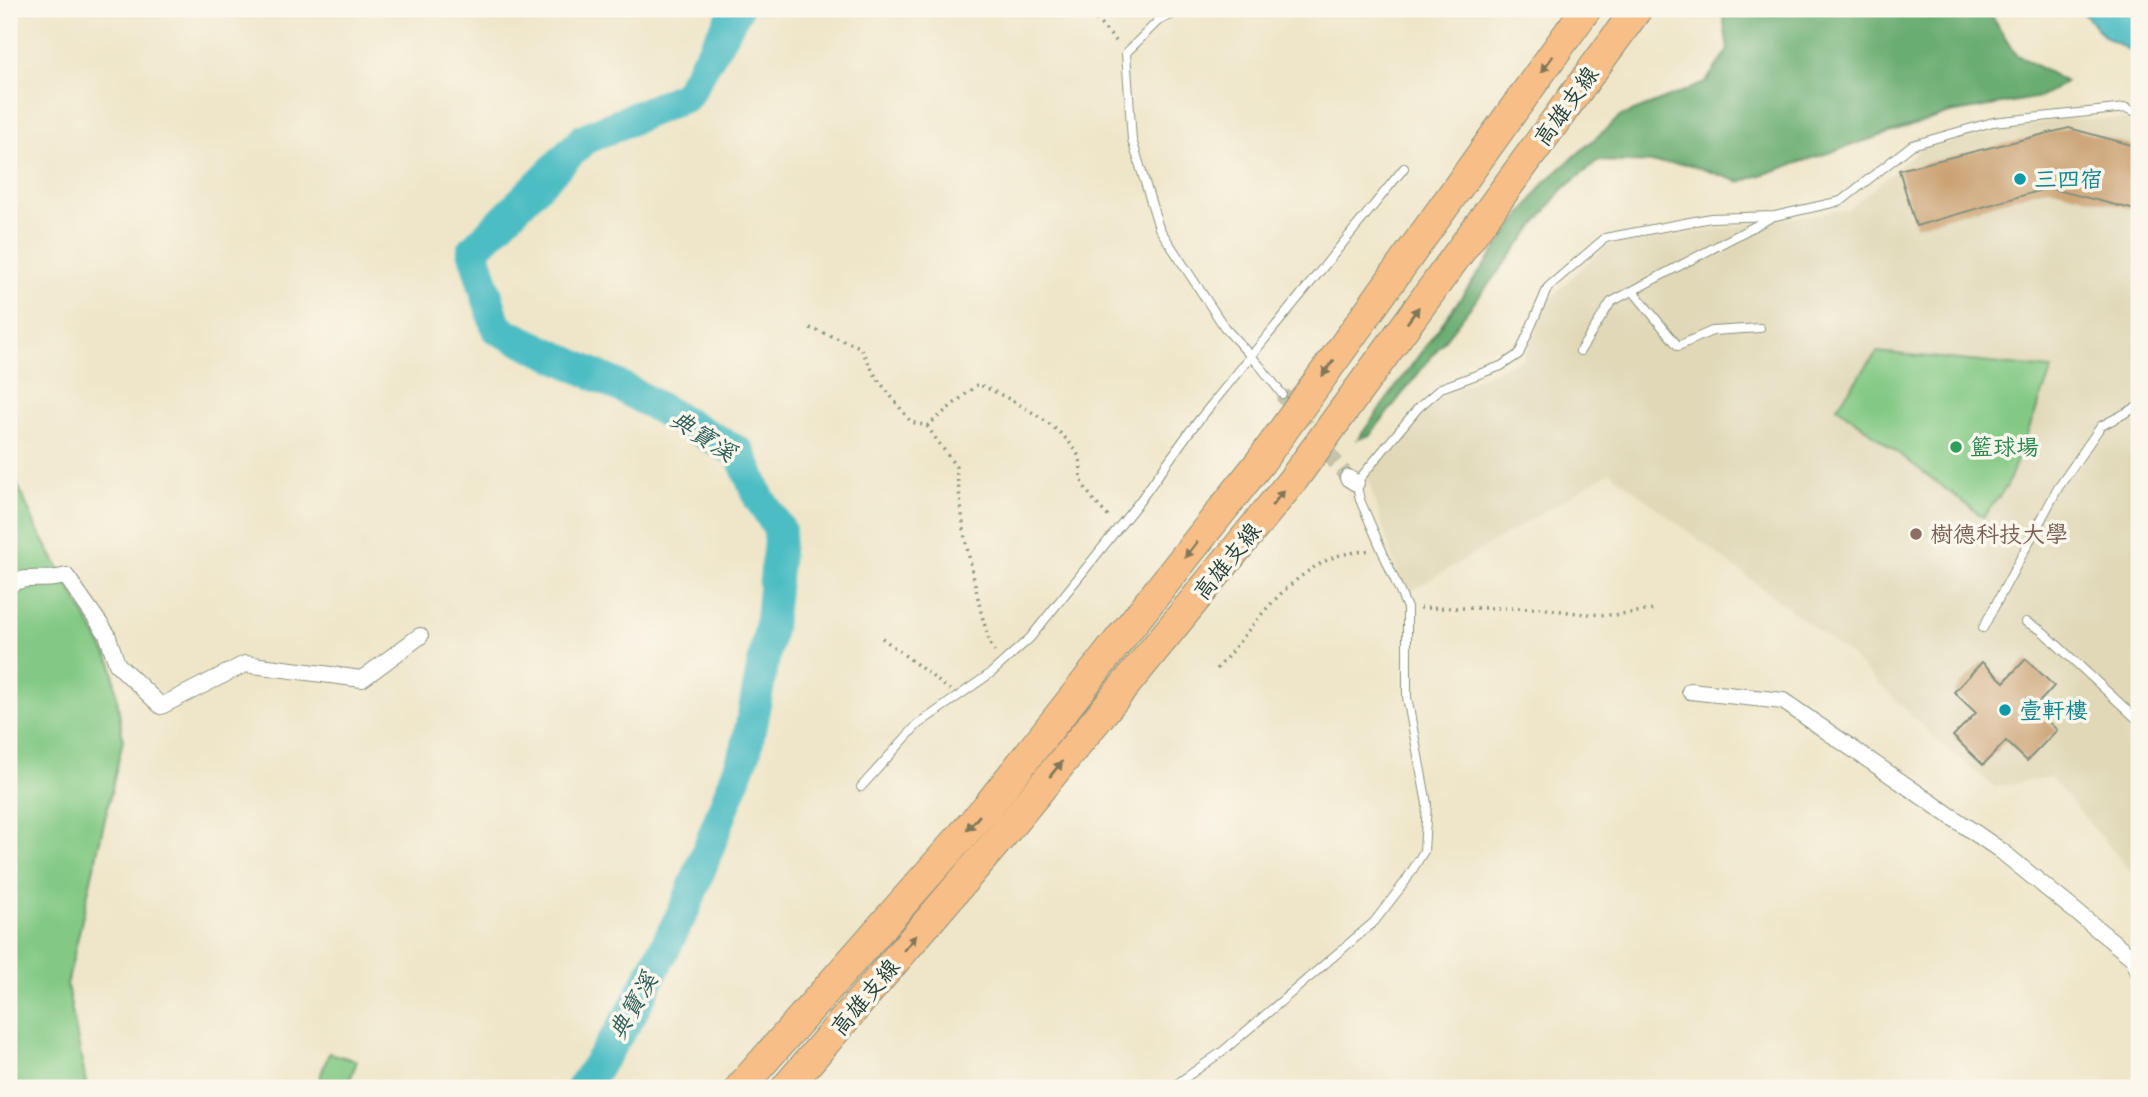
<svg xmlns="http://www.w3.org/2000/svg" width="2148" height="1097" viewBox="0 0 2148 1097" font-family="Mynerve,'LXGW WenKai TC',sans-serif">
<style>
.built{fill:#e0d8b7}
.green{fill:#83c984;stroke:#51835c;stroke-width:2}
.forest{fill:#6aad72;stroke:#447553;stroke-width:2}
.water{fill:#4ebdc4;stroke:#367d7c;stroke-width:2}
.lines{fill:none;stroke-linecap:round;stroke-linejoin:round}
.river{stroke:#4ebdc4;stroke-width:32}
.building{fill:#c89c6c}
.street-tunnel{stroke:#c5c4ab;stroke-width:16;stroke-dasharray:16 8;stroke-linecap:butt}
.lane-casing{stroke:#87927e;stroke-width:10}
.street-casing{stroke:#87927e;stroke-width:18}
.highway-casing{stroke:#87927e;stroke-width:32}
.path{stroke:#87927e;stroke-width:3.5;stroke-dasharray:2 5;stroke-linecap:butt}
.lane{stroke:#fff;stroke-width:8}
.street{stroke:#fff;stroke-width:16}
.highway{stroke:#f7be87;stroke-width:30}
.oneway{fill:#807759}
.culture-dot{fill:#0f9aa8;stroke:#fbf7ec;stroke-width:2.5}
.leisure-dot{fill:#2e9e5b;stroke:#fbf7ec;stroke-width:2.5}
.education-dot{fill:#8d6e63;stroke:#fbf7ec;stroke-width:2.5}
.labels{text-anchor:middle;stroke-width:7;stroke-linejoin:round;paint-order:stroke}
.street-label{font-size:23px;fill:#1f3d34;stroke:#fbf7ec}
.culture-label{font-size:23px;fill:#0d838f;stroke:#fbf7ec;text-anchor:start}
.leisure-label{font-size:23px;fill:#27864d;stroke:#fbf7ec;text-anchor:start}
.education-label{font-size:23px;fill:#785e54;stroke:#fbf7ec;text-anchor:start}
.water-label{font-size:24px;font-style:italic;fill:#2b5d58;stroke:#fbf7ec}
</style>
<rect width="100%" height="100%" fill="#fbf7ec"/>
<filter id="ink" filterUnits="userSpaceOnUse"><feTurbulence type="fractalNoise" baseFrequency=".0143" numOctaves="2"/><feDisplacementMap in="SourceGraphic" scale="14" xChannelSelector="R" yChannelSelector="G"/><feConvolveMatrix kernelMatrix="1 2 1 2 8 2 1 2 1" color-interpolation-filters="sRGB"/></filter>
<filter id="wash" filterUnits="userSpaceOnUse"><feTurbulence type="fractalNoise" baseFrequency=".00686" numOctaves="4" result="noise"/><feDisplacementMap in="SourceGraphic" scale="28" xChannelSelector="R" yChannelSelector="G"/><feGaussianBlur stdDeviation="1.57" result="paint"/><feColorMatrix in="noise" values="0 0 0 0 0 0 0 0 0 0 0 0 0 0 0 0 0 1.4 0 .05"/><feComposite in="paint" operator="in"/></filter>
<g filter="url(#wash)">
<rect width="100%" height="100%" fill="#efe6c9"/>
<path class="built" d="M2060,119l79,1v761l-89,-104 -55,10 -55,-44 -93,-90 -237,-181 -205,123 -39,-122 48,-54 31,-26 78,-34 26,-60 57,-53 243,-37 71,-60z"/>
<g class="green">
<path d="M1877,352l175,17 -45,117 -24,31 -146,-110z"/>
<path d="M9,465l27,62 76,137 11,76 -56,245 20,103h-78z"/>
<path d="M329,1053l28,8 -10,27h-31z"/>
</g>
<path class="forest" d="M1722,9h265l28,45 51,28 -26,15 -90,16 -210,69 -52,-18 -90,-3 -34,27 -194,247 -12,4 187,-257 76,-66 84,-33 23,-33z"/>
<path class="water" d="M2080,9h59v47l-35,-20z"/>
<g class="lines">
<path class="river" d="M582,1088l48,-72 56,-110 60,-156 24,-122 10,-98 -21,-32 -19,-45 -115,-64 -128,-60 -24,-79 111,-111 102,-43 51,-87"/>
</g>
<g id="blocks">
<g class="building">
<path d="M2069,128l70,19v64l-90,-23 -133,38 -17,-56z"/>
<path d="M2026,659l28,27 -20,22 23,22 -30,31 -21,-20 -23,24 -30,-29 23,-23 -22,-21 28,-30 22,20z"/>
</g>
</g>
</g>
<g filter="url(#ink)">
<use href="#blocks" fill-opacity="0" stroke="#87927e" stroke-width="2"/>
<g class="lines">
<path class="street-tunnel" d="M1282,394l66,84"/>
<defs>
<g id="lane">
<path d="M1184,9l-26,12 -32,32 6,87 27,88 66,100 35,38 22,28"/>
<path d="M1633,291l45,55 34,-15 48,-3"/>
<path d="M1580,351l31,-49 161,-85"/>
<path d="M2026,622l15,8 98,91"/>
<path d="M1983,628l75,-140 43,-62 38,-20"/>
<path d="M861,787l56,-62 74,-52 39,-35 109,-136 51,-71 214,-263"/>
<path d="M1171,1088l52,-37 151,-129 31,-40 19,-31 3,-47 -20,-107v-89l-47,-108 -4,-17 62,-75 23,-20 60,-22 18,-12 29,-67 57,-49 106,-20 64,-2 66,-15 71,-56 81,-23 133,-14 13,5"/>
</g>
<g id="street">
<path d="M1348,478l8,5"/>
<path d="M9,585c19,-12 35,-2 57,-9l41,58 10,30 44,42 84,-42 117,15 58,-43"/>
<path d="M1690,691l93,10 217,149 133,108 6,14"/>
</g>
<g id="highway">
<path d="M740,1088l247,-281 274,-346 325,-452"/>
<path d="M786,1088l218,-255 288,-352 345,-472"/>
</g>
</defs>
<use href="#lane" class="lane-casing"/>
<use href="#street" class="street-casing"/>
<use href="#highway" class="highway-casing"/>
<g class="path">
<path d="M1086,9l32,34"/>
<path d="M810,328l50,19 16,30 35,45 16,4 51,-42c31,14 86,41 101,73 3,6 1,14 2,21 4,14 19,30 29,40"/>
<path d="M927,426l29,41 9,71 16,74 9,32 6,10"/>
<path d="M1420,608h120l44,6 29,1 40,-5"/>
<path d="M882,638l68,52"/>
<path d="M1217,669c36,-42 64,-89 117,-112 11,-4 25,-5 37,-7"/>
<path d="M1902,1088l1,-5"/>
</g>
<use href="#lane" class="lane"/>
<use href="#street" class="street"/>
<use href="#highway" class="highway"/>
</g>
<defs><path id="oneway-solid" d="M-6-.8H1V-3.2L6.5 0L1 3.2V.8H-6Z" transform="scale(1.75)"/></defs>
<g class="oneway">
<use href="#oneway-solid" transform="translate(1547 64) rotate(126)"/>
<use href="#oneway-solid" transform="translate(1413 315) rotate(-54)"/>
<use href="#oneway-solid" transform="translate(1328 368) rotate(126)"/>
<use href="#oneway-solid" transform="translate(1278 498) rotate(-51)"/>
<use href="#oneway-solid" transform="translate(1191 550) rotate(128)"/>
<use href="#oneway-solid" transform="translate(1056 769) rotate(-51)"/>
<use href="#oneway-solid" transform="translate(973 823) rotate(131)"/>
<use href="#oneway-solid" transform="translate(910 943) rotate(-50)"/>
</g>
</g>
<g class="culture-dot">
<circle cx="2020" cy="179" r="7"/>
<circle cx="2005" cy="710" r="7"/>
</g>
<circle class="leisure-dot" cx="1956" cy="447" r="7"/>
<circle class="education-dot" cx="1916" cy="534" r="7"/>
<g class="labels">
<g class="street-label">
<text transform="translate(1566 106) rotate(-54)" y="8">高雄支線</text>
<text transform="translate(1227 561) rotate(-51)" y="8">高雄支線</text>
<text transform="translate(865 997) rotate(-50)" y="8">高雄支線</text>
</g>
<g class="culture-label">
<text x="2034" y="187">三四宿</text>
<text x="2019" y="718">壹軒樓</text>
</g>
<g class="leisure-label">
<text x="1970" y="455">籃球場</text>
</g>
<g class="education-label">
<text x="1930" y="542">樹德科技大學</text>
</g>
<g class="water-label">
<text transform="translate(703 436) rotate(33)" y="8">典寶溪</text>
<text transform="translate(633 1006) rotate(-60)" y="8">典寶溪</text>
</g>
</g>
<rect width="2148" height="1097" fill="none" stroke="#fbf7ec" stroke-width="35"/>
</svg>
